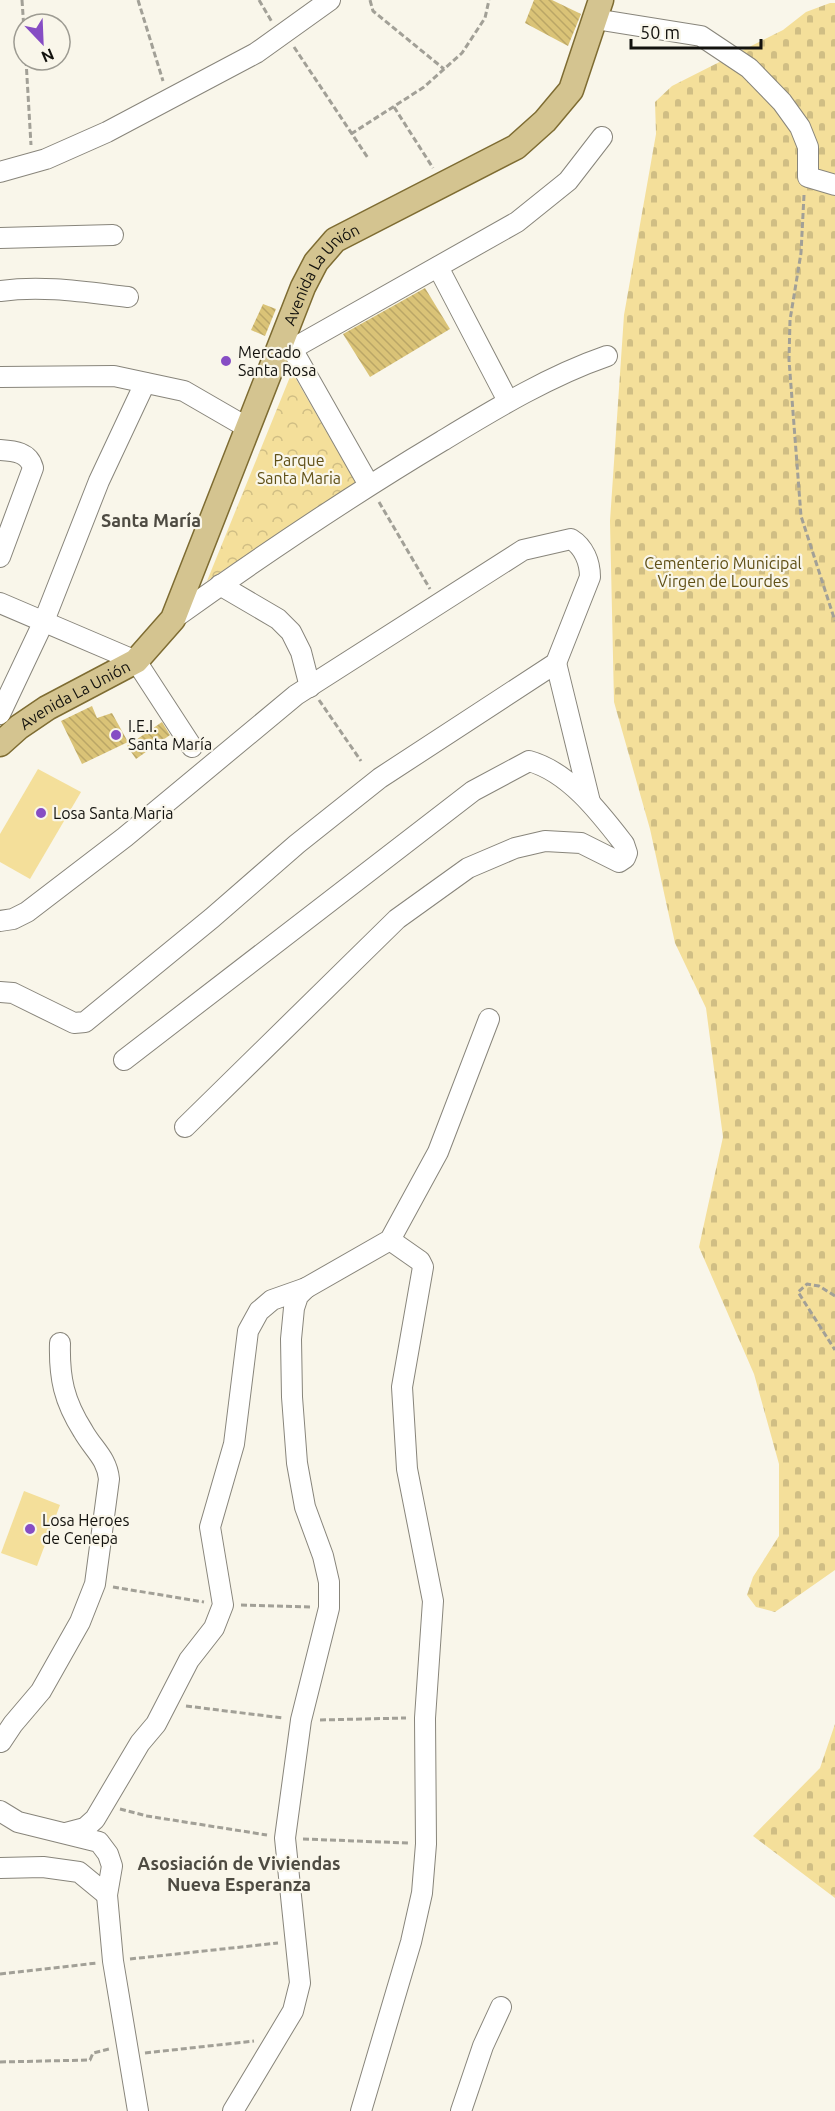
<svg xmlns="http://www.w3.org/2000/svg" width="835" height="2111" viewBox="0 0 835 2111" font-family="Ubuntu,sans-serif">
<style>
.cemetery{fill:url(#cemetery-stones)}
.park{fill:url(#park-crowns)}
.pitch{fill:#f4df9a}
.building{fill:url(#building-back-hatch)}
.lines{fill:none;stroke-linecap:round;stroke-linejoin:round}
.minor-casing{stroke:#88857b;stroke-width:22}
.major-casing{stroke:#7e6c32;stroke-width:27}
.path{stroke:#a2a097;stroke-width:3;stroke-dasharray:6 3;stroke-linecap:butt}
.minor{stroke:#fff;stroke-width:20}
.major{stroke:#d4c490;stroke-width:24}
.poi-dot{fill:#864dc4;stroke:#f9f6ea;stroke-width:2}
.labels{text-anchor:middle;stroke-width:4.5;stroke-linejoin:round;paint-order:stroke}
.street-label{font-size:16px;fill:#13120e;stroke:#f9f6ea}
.poi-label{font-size:16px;fill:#13120e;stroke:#f9f6ea;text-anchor:start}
.park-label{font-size:16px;fill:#605017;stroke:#f9f6ea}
.neighbourhood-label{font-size:18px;font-weight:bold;fill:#4e4b42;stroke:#f9f6ea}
</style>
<defs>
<pattern id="cemetery-stones" width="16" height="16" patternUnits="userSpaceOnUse" patternTransform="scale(1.5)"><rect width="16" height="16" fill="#f4df9a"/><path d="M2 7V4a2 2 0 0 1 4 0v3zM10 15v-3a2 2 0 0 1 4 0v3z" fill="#d0be84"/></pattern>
<pattern id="park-crowns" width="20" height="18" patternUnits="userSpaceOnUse" patternTransform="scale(1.5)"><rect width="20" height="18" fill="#f4df9a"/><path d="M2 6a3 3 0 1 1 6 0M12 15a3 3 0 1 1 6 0" fill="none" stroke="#d0be84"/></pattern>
<pattern id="building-back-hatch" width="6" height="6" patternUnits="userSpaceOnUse" patternTransform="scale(1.5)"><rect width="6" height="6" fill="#dac377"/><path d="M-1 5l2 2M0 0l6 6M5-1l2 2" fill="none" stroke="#baa666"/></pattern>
</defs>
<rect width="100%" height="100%" fill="#f9f6ea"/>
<g class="cemetery">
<path d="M830,3h5v1567l-60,42 -19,-5 -9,-12 6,-18 26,-41v-72l-25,-90 -55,-127 24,-110 -17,-129 -31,-65 -25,-114 -36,-127 -4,-181 14,-206 32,-181 -1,-32 17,-16 111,-56 23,-18z"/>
<path d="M835,1724v174l-82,-62 67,-68z"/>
</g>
<path class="park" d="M292,372l64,111 -149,98z"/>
<g class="pitch">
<path d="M38,769l43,23 -51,87 -30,-17v-28z"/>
<path d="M24,1491l36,14 -23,61 -36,-13z"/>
</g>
<g class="building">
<path d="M534,0h18l29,14 -13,32 -43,-23z"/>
<path d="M425,288l25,41 -80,48 -27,-43z"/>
<path d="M263,304l13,5 -11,27 -14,-6z"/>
<path d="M92,706l5,12 15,-5 16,29 -46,22 -21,-43z"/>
<path d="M162,722l8,13 -34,24 -9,-13z"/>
</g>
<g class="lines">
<defs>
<g id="minor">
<path d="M595,19l106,17 48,32 33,34 18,25 8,20v30l27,8"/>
<path d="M0,172l46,-13 61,-27 149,-79 74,-53"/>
<path d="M0,238l113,-3"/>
<path d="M438,267l70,134"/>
<path d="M0,291c43,-6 85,1 128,6"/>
<path d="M292,349l77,136"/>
<path d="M277,352l15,-3 225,-127 51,-41 34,-44"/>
<path d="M0,377l114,-1 70,15 64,37"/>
<path d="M0,450c14,1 29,2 33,18l-33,89"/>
<path d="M220,585l58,34 13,13 10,20 9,35"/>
<path d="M0,603l136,58 56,86"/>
<path d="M173,619c88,-63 177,-123 269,-178 53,-32 107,-65 165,-85"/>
<path d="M556,663l34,139"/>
<path d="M0,714l44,-93 55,-140 46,-98"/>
<path d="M0,921l13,-2 14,-7 98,-75 171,-142 227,-145 48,-11c13,8 19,23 19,38l-34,86 -176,115 -83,66 -85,74 -127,104 -11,1 -61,-30 -13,-1"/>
<path d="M124,1060l349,-269 56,-30c40,11 71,52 95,83l3,9 -2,5 -6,4 -38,-19 -36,-2 -30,7 -47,20 -71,51 -212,208"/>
<path d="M1,1742l12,-18 28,-33 39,-69 15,-38 14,-105c-2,-21 -16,-30 -26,-48 -19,-30 -24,-53 -23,-88"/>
<path d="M0,1811l18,11 81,20 9,12 4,12 -5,29 6,66 25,150"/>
<path d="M66,1833l19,-5 10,-9 45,-76 16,-19 33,-64 25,-32 9,-23 -13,-78 24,-83 14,-113 11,-20 13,-11 34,-12 84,-48 48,-88 51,-133"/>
<path d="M0,1868l43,-1 36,5 28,23"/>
<path d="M233,2111l60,-100 7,-28 -15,-145 16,-118 28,-112v-26l-6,-26 -18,-49 -8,-44 -5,-66 -1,-58 3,-31 4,-12 8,-8"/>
<path d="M361,2111l50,-169 11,-49 4,-49 -1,-126 8,-117 -26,-132 -5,-82 21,-120 -3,-6 -30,-21"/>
<path d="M461,2111l22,-65 18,-39"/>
</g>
<g id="major">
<path id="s1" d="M0,744l19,-17 28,-19 89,-47 37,-42 130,-332 13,-25 19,-22 181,-93 29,-26 26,-31 30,-90"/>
</g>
</defs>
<use href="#minor" class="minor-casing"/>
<use href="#major" class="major-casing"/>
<g class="path">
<path d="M22,0l2,30"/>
<path d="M138,0l25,81"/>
<path d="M259,0l13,22"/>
<path d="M370,0l3,11 71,58"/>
<path d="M294,47l74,111"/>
<path d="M26,60l5,85"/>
<path d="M394,107l39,61"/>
<path d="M351,134l73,-47 38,-34 23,-35 4,-18"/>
<path d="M804,195l-3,58 -11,67 -1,40 12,156 34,105"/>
<path d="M379,502l51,87"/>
<path d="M319,700l42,61"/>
<path d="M835,1296l-16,-10 -12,-2 -9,8 37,58"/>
<path d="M113,1587l91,15"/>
<path d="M241,1605l71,2"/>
<path d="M186,1706l97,12"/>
<path d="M320,1720l86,-2"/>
<path d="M120,1809l27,7 120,19"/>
<path d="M303,1839l105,4"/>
<path d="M130,1959l148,-16"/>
<path d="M0,1974l97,-11"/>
<path d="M145,2053l109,-12"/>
<path d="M0,2062l90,-2 3,-7 16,-4"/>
</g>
<use href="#minor" class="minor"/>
<use href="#major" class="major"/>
</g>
<g class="poi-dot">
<circle cx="226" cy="361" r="6"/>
<circle cx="116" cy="735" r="6"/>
<circle cx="41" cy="813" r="6"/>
<circle cx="30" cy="1529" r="6"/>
</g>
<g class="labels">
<g class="street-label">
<text dy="6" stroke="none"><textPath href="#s1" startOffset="594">Avenida La Unión</textPath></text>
<text dy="6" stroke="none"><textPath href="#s1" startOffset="90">Avenida La Unión</textPath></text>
</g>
<g class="poi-label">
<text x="238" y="358">Mercado<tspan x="238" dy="18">Santa Rosa</tspan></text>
<text x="128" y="732">I.E.I.<tspan x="128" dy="18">Santa María</tspan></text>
<text x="53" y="819">Losa Santa Maria</text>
<text x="42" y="1526">Losa Heroes<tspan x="42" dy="18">de Cenepa</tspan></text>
</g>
<g class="park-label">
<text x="299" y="466">Parque<tspan x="299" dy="18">Santa Maria</tspan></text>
<text x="723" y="569">Cementerio Municipal<tspan x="723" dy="18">Virgen de Lourdes</tspan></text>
</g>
<g class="neighbourhood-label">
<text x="151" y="527">Santa María</text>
<text x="239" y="1870">Asosiación de Viviendas<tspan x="239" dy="21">Nueva Esperanza</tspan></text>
</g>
</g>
<g transform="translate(42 42) rotate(157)"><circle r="28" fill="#f9f6ea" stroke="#9d9b92" stroke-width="1.5"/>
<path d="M0-4.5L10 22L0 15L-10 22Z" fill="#864dc4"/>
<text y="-9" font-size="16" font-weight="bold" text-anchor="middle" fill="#13120e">N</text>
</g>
<path d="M631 39v9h130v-9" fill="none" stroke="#13120e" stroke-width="3"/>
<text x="640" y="39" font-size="18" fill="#13120e" stroke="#f9f6ea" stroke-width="4.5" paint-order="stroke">50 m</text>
</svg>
